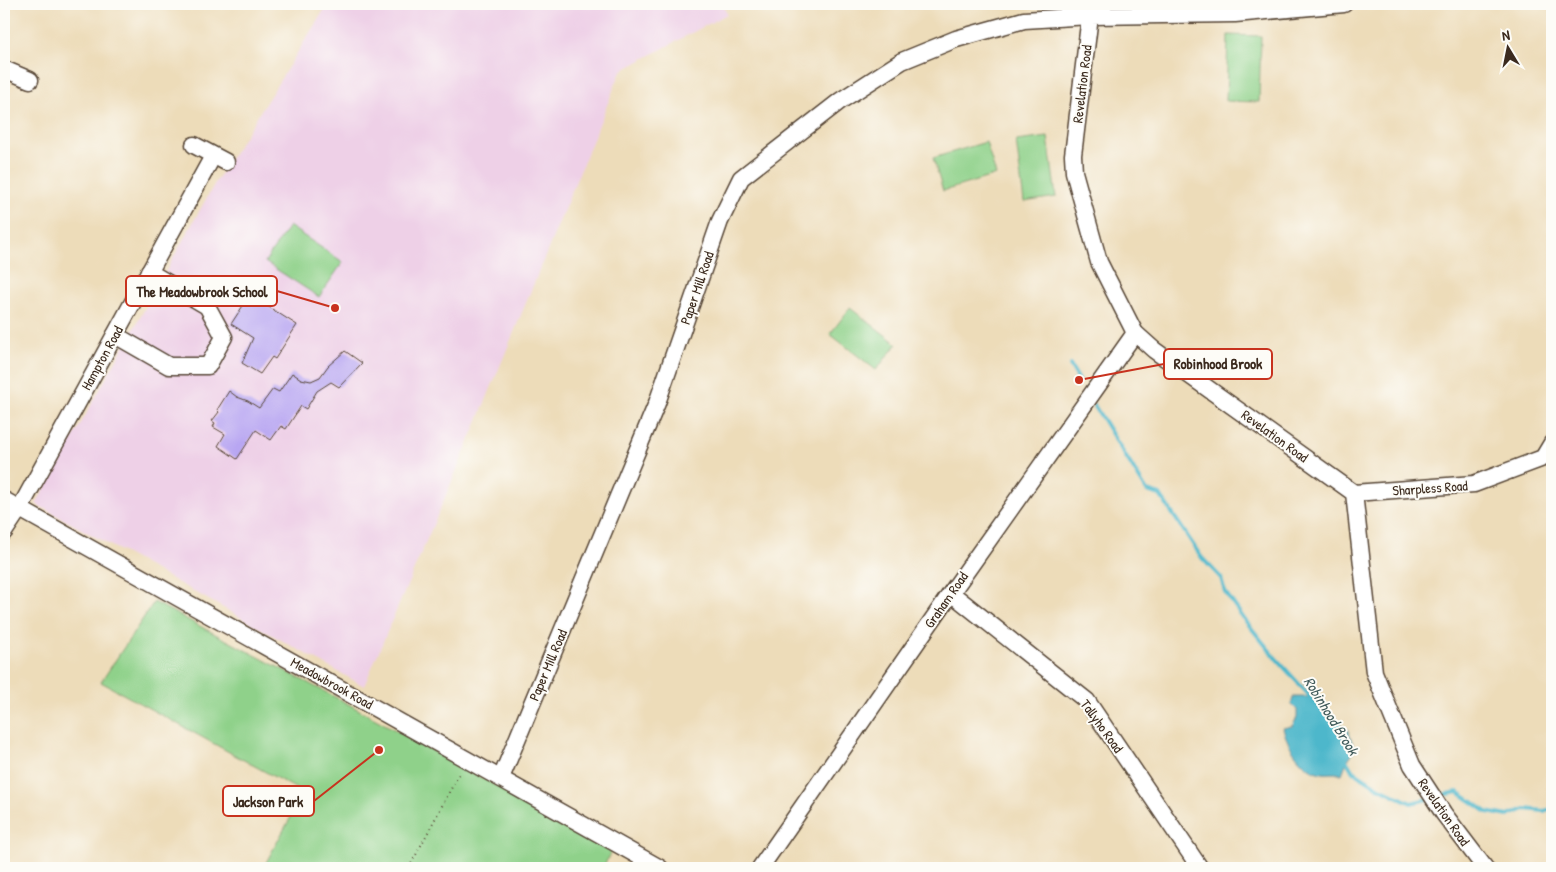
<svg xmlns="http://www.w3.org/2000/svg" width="1556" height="872" viewBox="0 0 1556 872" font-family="'Patrick Hand',sans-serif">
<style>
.built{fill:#eed0e7}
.green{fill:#8fd18a;stroke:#657e54}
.water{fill:#4db7cb;stroke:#447074}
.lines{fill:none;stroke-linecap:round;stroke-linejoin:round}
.stream{stroke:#4db7cb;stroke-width:4}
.building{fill:#b8a6f2}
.minor-casing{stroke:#564535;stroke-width:19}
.path{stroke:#564535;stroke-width:2;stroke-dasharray:1 4;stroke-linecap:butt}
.minor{stroke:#fff;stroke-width:16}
.labels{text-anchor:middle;stroke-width:4;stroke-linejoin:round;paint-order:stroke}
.street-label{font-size:14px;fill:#3b2a1e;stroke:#fdfcf7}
.water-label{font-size:15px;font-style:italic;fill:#415b5b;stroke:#fdfcf7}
.leader{fill:none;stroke:#c8321e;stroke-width:2}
.callout-dot{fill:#c8321e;stroke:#fdfcf7;stroke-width:2}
.callout{fill:#fdfcf7;stroke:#c8321e;stroke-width:2}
.callout-label{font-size:15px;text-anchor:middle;font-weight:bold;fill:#3b2a1e}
</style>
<rect width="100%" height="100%" fill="#fdfcf7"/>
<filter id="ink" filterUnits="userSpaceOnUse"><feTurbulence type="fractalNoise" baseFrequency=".02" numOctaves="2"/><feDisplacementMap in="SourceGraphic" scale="10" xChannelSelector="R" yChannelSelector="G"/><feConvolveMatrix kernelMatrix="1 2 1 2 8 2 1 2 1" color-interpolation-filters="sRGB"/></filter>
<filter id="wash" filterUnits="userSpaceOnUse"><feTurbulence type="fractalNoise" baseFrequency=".0096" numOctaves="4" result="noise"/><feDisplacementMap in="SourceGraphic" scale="20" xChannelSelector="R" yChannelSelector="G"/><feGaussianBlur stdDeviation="1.12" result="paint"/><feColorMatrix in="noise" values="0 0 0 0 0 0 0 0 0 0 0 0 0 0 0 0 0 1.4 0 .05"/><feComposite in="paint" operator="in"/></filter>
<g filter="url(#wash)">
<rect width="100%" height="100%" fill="#eddcb9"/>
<path class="built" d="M328,4h394l5,10 -106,57 -148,361 -109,254 -328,-182 179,-321z"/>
<g class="green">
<path d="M1228,35l33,1 -2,66 -33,-1z"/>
<path d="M1048,137l8,60 -32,5 -8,-61z"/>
<path d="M986,142l10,33 -53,16 -10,-33z"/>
<path d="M289,226l54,36 -24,35 -54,-35z"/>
<path d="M850,308l47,36 -21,26 -46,-36z"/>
<path d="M154,602l198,104 260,144 -9,18h-340l41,-75 -203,-111z"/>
</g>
<path class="water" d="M1293,697h16l16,10 23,23 7,20 -8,11 -5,13c-8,-2 -13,0 -20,-1 -19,-2 -35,-28 -39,-45l9,-2 5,-8v-8l-6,-6z"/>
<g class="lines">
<g class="stream">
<path d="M1070,365l9,15"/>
<path d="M1094,405l53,86 13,4 42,63 19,20 4,14 19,27 30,37 33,37 4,6"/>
<path d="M1344,757l8,13 26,17 33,16 17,-4"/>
<path d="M1437,796l21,-4 29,20 21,4 17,-7 19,2 8,-2"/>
</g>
</g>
<g id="blocks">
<g class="building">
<path d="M250,295l47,30 -22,34 -3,-2 -12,17 -18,-11 11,-25 -22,-14z"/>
<path d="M345,351l17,12 -23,24 -8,-5 -14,9 -11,18 -5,-3 -15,23 -5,-3 -10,14 -15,-10 -19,29 -19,-13 7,-12 -12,-7 2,-4 -3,-2 7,-9 -2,-2 12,-19 8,6 11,4 11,7 14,-19 6,3 13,-19 9,6 10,2 9,-4 8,-11z"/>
</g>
</g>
</g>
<g filter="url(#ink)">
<use href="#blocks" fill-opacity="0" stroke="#564535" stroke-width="1"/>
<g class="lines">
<defs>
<g id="minor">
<path d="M1344,4l-109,10 -145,2 -17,139 1,17 25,90 36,71 19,17 200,143 20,179 38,93 32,49 41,54"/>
<path d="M4,69l26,11"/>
<path d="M194,145l32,17"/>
<path d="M115,335l54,31h39l16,-29 -17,-31 -58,-34"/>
<path d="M1354,493l120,-9 69,-26 9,-15"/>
<path d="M4,500l656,368"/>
<path d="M4,532l16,-24 193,-352"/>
<path d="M951,593l136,108 113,167"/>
<path d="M501,778l156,-375 63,-182 21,-43 99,-77 62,-40 54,-22 68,-19 66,-4 7,-12"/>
<path d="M760,868l191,-275 184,-260"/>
</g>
</defs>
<use href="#minor" class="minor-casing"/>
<path class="path" d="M409,868l51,-96"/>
<use href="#minor" class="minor"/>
</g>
</g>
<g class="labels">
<g class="street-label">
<text transform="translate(1082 84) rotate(-83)" y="5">Revelation Road</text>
<text transform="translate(697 288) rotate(-71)" y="5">Paper Mill Road</text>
<text transform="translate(102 358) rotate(-61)" y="5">Hampton Road</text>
<text transform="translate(1275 436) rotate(36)" y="5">Revelation Road</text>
<text transform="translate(1430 488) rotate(-4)" y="5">Sharpless Road</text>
<text transform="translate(946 600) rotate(-55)" y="5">Graham Road</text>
<text transform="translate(548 665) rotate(-67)" y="5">Paper Mill Road</text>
<text transform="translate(332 683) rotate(29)" y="5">Meadowbrook Road</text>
<text transform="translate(1102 726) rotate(54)" y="5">Tallyho Road</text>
<text transform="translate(1444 812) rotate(55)" y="5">Revelation Road</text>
</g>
<g class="water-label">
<text transform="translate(1331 716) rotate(58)" y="5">Robinhood Brook</text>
</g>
</g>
<path class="leader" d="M335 308L277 291M1079 380L1164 364M379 750L314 801"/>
<g class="callout-dot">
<circle cx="335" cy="308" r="5"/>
<circle cx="1079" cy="380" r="5"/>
<circle cx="379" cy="750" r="5"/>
</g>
<g class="callout">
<rect x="126" y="276" width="151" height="30" rx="5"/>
<rect x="1164" y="349" width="108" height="30" rx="5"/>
<rect x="223" y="786" width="91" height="30" rx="5"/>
</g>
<g class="callout-label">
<text x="202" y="297">The Meadowbrook School</text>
<text x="1218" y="369">Robinhood Brook</text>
<text x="268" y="807">Jackson Park</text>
</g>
<rect width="1556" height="872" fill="none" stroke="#fdfcf7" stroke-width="20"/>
<g transform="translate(1508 48) rotate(350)" stroke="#fdfcf7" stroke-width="4" paint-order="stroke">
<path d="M0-4L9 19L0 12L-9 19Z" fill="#3b2a1e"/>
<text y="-8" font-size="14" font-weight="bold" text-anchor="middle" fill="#3b2a1e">N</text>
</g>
</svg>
